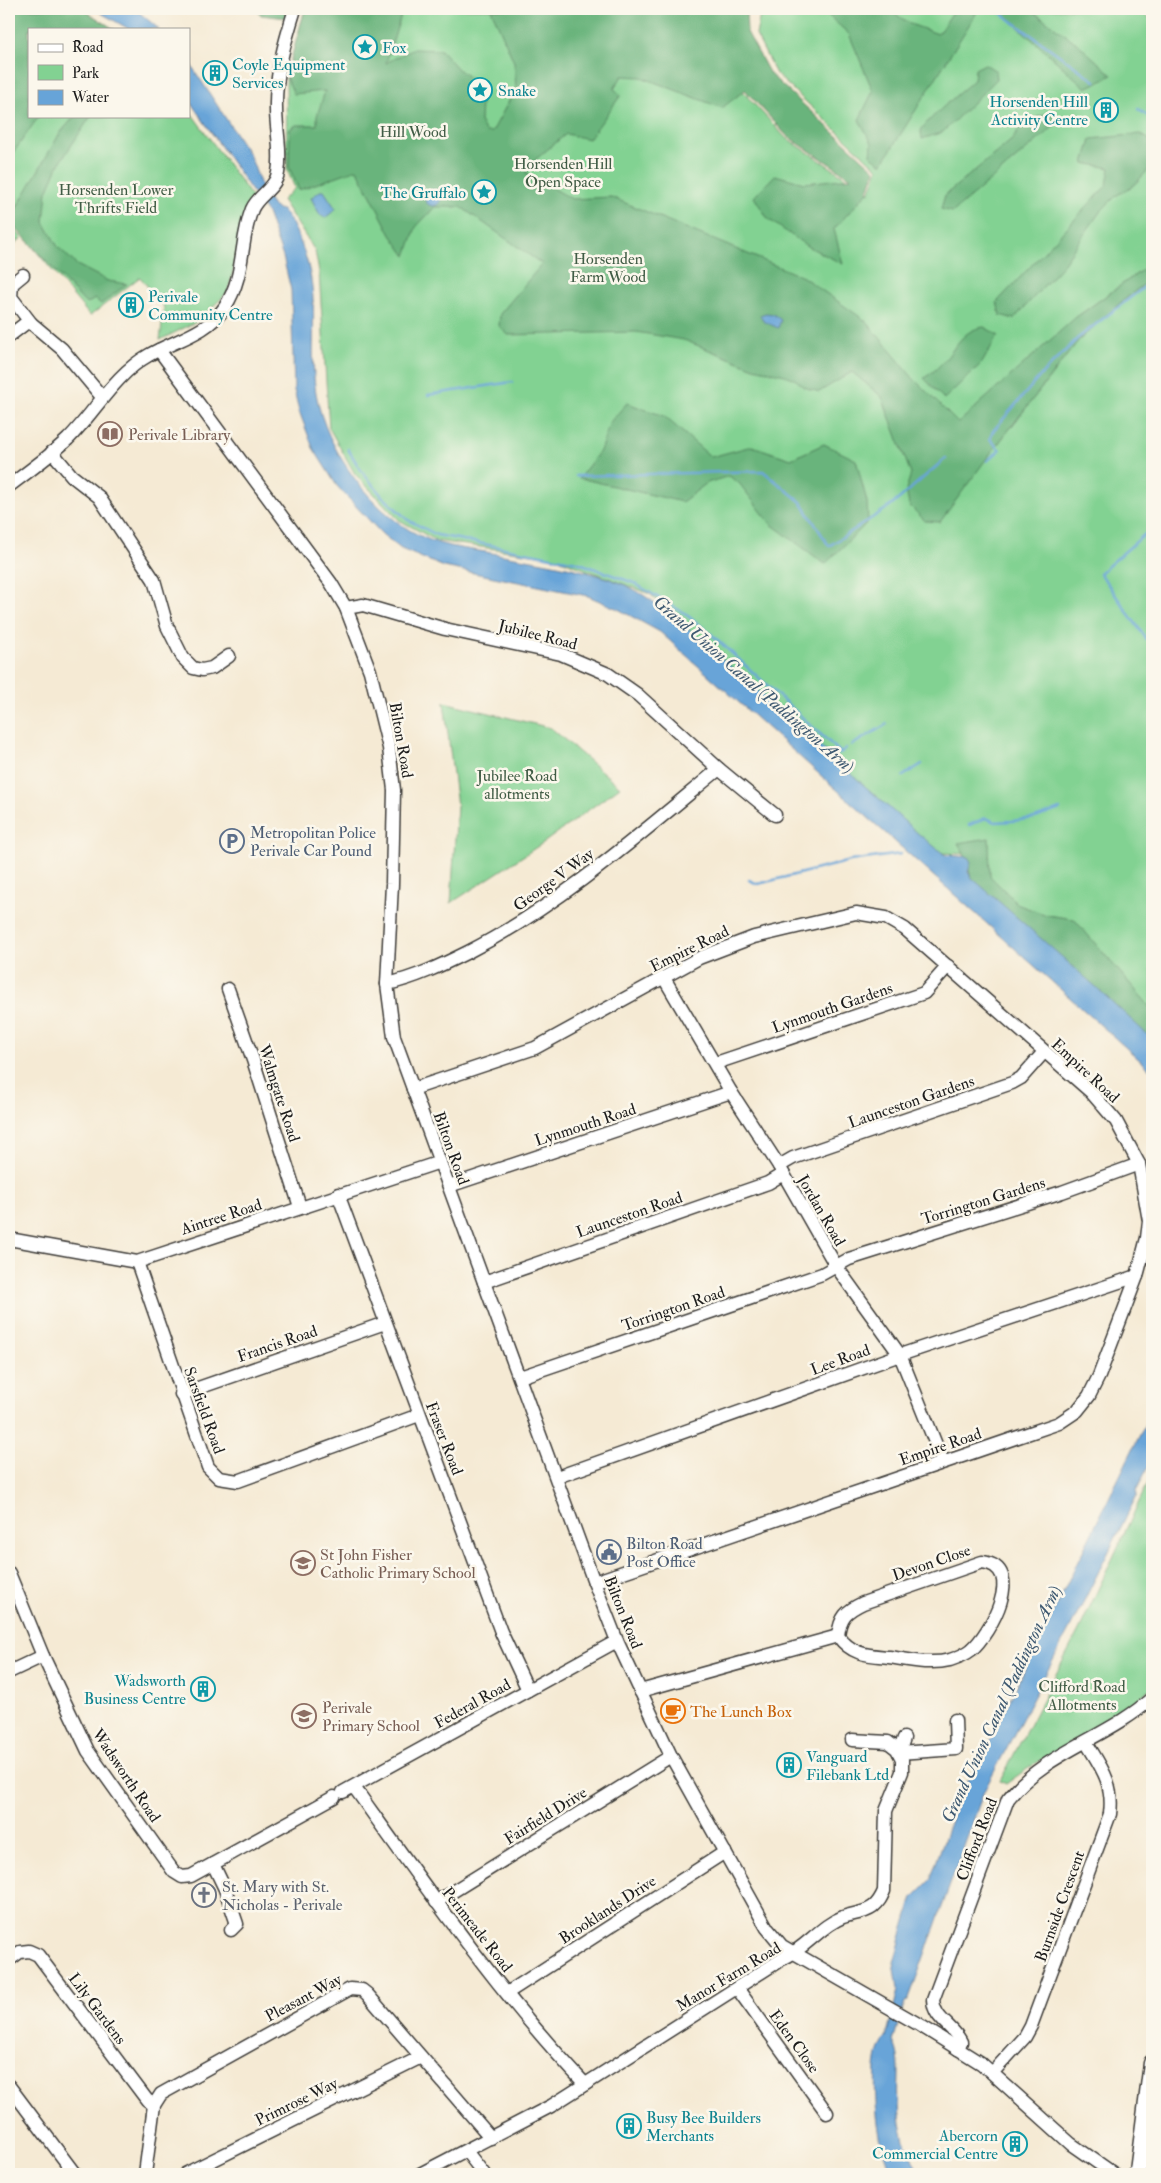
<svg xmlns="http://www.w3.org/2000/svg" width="1161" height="2183" viewBox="0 0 1161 2183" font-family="'IM FELL Double Pica',serif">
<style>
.green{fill:#82d292;stroke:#4f7757}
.forest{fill:#69b47c;stroke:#42684c}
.water{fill:#67a4d8;stroke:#42607a}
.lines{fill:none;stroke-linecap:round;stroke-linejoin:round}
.stream{stroke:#67a4d8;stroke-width:2.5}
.minor-casing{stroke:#3d3b38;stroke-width:15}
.major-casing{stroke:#3d3b38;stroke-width:19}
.minor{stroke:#fff;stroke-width:12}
.major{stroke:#fff;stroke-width:16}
.labels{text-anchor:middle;stroke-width:5;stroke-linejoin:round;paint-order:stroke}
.culture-label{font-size:16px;fill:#0d838f;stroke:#fbf7ec;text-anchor:start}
.park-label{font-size:16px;fill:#405c45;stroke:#fbf7ec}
.education-label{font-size:16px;fill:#785e54;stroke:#fbf7ec;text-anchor:start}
.street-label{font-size:16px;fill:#1c1c1c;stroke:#fbf7ec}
.service-label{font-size:16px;fill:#4e5e75;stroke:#fbf7ec;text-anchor:start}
.food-label{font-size:16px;fill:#c56008;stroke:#fbf7ec;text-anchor:start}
.worship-label{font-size:16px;fill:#5b616d;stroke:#fbf7ec;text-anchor:start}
.water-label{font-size:18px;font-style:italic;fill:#3e5971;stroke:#fbf7ec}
</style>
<rect width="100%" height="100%" fill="#fbf7ec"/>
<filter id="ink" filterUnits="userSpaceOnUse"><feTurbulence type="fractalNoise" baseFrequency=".02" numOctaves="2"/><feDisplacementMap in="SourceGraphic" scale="10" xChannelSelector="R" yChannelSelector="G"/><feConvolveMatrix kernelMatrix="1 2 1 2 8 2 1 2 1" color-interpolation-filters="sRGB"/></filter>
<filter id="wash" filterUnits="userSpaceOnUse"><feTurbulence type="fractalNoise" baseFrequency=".0096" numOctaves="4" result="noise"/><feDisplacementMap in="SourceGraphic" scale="20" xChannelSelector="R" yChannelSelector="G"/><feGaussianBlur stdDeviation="1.12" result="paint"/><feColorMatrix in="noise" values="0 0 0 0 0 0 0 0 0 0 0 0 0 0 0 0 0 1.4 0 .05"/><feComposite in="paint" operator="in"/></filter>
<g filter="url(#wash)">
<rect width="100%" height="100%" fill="#f5ead4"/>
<g class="green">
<path d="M9,9h73l32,20h-85v87h160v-6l63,87 -24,95 -30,29 -38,19 4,-33 -24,-30 -50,39 -78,-94 8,-20 -11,16z"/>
<path d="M305,9h443l-24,84 19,-1 42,45 84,56 9,-24 -102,-95 -20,-39 5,-26h378l13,11v243l-77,55 -88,140 91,-117 42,-38 32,-25v769l-179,-163 -9,-30 -25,-1 -289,-259 -97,-37 -116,-16 -38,-21 -44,-46 -26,-46 -10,-156 -4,-21 -33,-51 13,-12 -8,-18 -1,-93z"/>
<path d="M9,222l13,16 -13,10z"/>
<path d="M444,702l107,26 69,59 -74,54 -95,62 6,-97z"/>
<path d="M1152,1474v213c-41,40 -100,61 -146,97l-6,-3 79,-151z"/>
</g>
<g class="forest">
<path d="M9,9h73l32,20h-85v87h10l-30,43z"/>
<path d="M256,9h33l-3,9 -25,-3z"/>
<path d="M305,9h98l-17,54 26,-14 29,1 18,20 23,16 -2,35 6,11h6l24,-44 -2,-26 -23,-53h255l1,23 23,42 105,96 -8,23 -33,36 9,35 -36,-18 -39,-27 -14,-22 21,-22 29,8 47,-5 -64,-42 -42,-46 -23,18 -81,-31 -19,-1 -8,13 7,6 -32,44 -23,-5 -31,26 -9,13 46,26 39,-2 192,80 63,44 47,57 45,45 117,-105 77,-55v15l-32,25 -42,38 -91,117 -47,64 -15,-1 -16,-16 -3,-16 5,-15 -29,-77 -30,-25 -33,20 -15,-5 -8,-7 -11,-5 -31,-7 -70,-28 -48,-8 -128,3 -9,-9 1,-12 42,-50 -81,-57h-26l-19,20 -10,29 -15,-21 -34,-66 -58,21 -10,-23 1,-38 6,-4h21v-9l8,-25 -31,3 -8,-17z"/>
<path d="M821,9h67l22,15 28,10 17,-25h24l-97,155 -11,-8 1,-13 -13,-23 14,-29 -24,-57z"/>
<path d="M998,9h32l48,35 34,31 -26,13z"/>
<path d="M985,64l11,7 1,8 -54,53 -21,7c0,-2 -1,-5 -1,-8 1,-7 44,-43 53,-51l1,-11z"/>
<path d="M1050,113l8,10 -105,89 -12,-3 4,-14 68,-56 10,-17z"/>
<path d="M75,116h16l-32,48 -12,28 -3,30 14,25 19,18 31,16 19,3 -26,20 -6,-5 -9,5 -77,-83 51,-88z"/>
<path d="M1140,134l12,7v25l-21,22 -14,7 -17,17 -39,55 -47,52 -14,-4 -3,-13 110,-117 3,-17 -26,-5 7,-24z"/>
<path d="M984,327l14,8 -16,28 -38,36 -20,-21c6,-4 12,-8 16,-13 15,-14 20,-35 44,-38z"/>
<path d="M627,403l37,13 47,41 41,-11 39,13 33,-15 32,16 11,42 1,20 -43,42 -54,-40 -32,-41 -10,-7 -22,7 -25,19 -103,-24 21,-27 10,-29z"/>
<path d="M989,838l1,38 29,29 28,10 27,4 78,90v38l-179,-163 -9,-30 -6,-11z"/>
</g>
<g class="water">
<path d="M94,9h41l24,20h-30z"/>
<path d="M189,62l60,92c8,17 11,35 23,51 4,4 10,4 13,8 9,10 20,39 23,52 11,41 1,86 8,128 9,56 59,127 114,147 18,7 37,9 56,12 44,8 90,14 132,30 23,9 44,26 64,41l239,213 24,19 23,2 3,5 -3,10 3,5 124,109 57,53v32l-492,-439 -42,-23 -30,-13 -144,-29 -43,-18 -19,-15 -45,-48 -24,-38 -14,-37 -5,-21 -3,-100 -8,-33 -16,-44 -78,-113z"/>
<circle cx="433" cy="198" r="8"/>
<path d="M320,191h4l12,18 -11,9 -5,-3 -9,-17z"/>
<path d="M766,313l7,1 8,6 -3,8 -15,-7 -3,-6z"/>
<path d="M1152,1410v49l-16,32 1,4 -59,118 -94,178 -76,210 -3,1 -12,39c10,19 4,41 6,62 1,27 8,48 21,71h-28c-3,-10 -7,-19 -10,-29 -6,-22 -13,-92 4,-107l12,-48 -4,-28 19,-65 17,-17 29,-83 26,-46z"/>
</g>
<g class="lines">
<g class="stream">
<path d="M995,9l100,72"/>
<path d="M1138,109l14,10"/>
<path d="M428,395l84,-13"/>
<path d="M348,449l12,20 22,27 26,24 29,15 140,27 57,21 50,30 26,20 131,120"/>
<path d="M987,461l13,-11 -10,-11 3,-8 48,-56 37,-37 74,-57"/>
<path d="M576,476l187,-5 38,31 28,44 63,-41 54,-47"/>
<path d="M1152,528l-52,45 52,74"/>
<path d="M852,745l35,-21"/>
<path d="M839,754l7,-6"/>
<path d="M903,776l19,-12"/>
<path d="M969,825l17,-7 9,4 17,-1 23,-3 25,-9"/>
<path d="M749,880l9,4 92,-23 51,-7"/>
</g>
</g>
</g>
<g filter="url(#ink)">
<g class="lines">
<defs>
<g id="minor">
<path d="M23,275l-11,9 -1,13 20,26"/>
<path d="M9,336l17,-13h5l31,26 40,48"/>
<path d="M159,350l172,233 15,25 24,63 19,77 5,42 -2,94 -5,100 7,53 200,545 23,59 54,115 96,172 15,18 136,78 64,40 89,80 43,30"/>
<path d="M52,452l20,24 27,21 55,83 13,46 16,32 10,10 9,2 10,-2 17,-12"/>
<path d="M9,486c20,-15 41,-30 59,-47 27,-27 47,-65 81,-84 26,-15 58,-21 76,-48 21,-33 14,-65 27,-98 6,-14 23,-20 26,-36 4,-22 -2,-43 -2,-64 -1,-34 9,-68 19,-100"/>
<path d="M346,608l17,-3 82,24 116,25 47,20 30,21 81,74 56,46"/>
<path d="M664,978l67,114 48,74 57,100 64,89 43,107"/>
<path d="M387,984c28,-6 55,-19 81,-32 92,-47 171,-117 251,-183"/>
<path d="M228,989l25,71 47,147"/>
<path d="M716,1063l208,-70 24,-27"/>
<path d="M413,1089l122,-41 164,-90 55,-21 102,-24 30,5 19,11 186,163 25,29 23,43 10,57 -2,17 -10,38 -38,100 -10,20 -12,15 -18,12 -465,159"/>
<path d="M779,1166l14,-8 219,-75 9,-5 23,-26"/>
<path d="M449,1186l282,-94"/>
<path d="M338,1194l163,438 27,58"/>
<path d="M9,1239l128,23 303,-100"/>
<path d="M137,1262l71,205 11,11 19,3 181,-66"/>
<path d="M484,1282l284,-99 15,-9"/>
<path d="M520,1377l302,-103 27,-15 213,-67 77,-28"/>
<path d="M181,1394l204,-71"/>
<path d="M557,1477l343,-122 237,-79"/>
<path d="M982,1562c45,5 8,72 -11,88 -5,4 -15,8 -21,10 -20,5 -41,0 -61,-3 -22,-2 -37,-2 -51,-21 2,-19 8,-25 25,-33z"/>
<path d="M9,1573l34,83 45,95 86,121 8,5 9,-1 143,-79"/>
<path d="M9,1672l34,-16"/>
<path d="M640,1691l198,-55"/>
<path d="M904,1738l-5,15 57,-4 -1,-29"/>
<path d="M354,1787c73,102 145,206 231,297"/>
<path d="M343,1792l274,-151"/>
<path d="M213,1864l12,25 12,35 -6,6"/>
<path d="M436,1902l235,-146"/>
<path d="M9,1960l11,-8 9,-1 9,4 109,145 7,5"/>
<path d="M737,1988l90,125"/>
<path d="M507,1993l218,-141"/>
<path d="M958,2049l3,-7c-8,-17 -27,-22 -28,-42l75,-201c37,-47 100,-61 144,-101"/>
<path d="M993,2072l32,-35 6,-11 79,-212c4,-31 -9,-47 -24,-72"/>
<path d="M9,2086l66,88"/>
<path d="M466,2151l18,23"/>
<path d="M145,2174l9,-69 7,-11 189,-105 12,1 5,4 124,144"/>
<path d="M185,2174l236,-117"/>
<path d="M420,2174l131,-68 231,-147c23,-10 38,-33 61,-42 11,-4 20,-3 30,-10 6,-5 8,-9 11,-16l2,-80 16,-39v-13l-5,-10 -9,-7 -36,-2"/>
</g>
<path id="major" d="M1138,2171l14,-108"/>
</defs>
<use href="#minor" class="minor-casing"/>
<use href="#major" class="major-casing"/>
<use href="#minor" class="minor"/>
<use href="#major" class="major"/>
</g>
</g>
<defs>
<symbol id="sight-ring" viewBox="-11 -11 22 22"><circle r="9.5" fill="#fbf7ec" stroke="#0f9aa8" stroke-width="1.5"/><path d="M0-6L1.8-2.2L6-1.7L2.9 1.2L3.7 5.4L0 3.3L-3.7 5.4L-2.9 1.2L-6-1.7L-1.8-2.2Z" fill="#0f9aa8"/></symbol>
<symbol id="building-ring" viewBox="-11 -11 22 22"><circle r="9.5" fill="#fbf7ec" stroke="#0f9aa8" stroke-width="1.5"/><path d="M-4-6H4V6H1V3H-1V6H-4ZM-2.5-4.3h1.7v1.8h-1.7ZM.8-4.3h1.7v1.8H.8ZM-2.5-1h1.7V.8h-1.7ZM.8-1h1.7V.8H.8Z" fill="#0f9aa8"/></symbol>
<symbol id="library-ring" viewBox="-11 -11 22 22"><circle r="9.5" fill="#fbf7ec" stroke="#8d6e63" stroke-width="1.5"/><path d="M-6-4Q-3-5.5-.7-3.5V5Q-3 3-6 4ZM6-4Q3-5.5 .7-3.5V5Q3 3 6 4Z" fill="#8d6e63"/></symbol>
<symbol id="parking-ring" viewBox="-11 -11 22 22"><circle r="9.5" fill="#fbf7ec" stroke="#5c6f8a" stroke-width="1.5"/><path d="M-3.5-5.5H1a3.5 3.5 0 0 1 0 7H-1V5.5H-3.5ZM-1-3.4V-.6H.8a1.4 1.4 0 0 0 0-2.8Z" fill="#5c6f8a"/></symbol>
<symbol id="civic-ring" viewBox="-11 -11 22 22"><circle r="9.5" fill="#fbf7ec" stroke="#5c6f8a" stroke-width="1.5"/><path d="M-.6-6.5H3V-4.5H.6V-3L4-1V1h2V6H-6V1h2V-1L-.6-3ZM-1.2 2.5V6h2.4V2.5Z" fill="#5c6f8a"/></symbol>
<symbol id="school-ring" viewBox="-11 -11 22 22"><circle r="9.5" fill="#fbf7ec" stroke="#8d6e63" stroke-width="1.5"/><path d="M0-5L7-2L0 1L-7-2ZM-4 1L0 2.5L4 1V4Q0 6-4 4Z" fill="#8d6e63"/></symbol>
<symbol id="cafe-ring" viewBox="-11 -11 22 22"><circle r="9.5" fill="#fbf7ec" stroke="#e8710a" stroke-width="1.5"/><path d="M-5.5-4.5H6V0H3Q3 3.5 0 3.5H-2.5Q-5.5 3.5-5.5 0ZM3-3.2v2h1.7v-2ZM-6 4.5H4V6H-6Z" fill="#e8710a"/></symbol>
<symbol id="church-ring" viewBox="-11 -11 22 22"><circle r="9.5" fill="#fbf7ec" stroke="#6b7280" stroke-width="1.5"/><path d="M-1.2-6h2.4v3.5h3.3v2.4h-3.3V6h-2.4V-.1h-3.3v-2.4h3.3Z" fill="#6b7280"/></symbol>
</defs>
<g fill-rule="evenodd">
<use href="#sight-ring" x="351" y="33" width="28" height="28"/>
<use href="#building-ring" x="201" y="59" width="28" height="28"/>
<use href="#sight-ring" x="466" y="76" width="28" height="28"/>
<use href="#building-ring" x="1092" y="96" width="28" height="28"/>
<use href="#sight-ring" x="470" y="178" width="28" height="28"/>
<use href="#building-ring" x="117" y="291" width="28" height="28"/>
<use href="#library-ring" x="96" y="420" width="28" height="28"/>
<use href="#parking-ring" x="218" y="827" width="28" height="28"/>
<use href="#civic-ring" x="595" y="1538" width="28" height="28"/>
<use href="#school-ring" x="289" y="1549" width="28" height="28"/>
<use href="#building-ring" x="189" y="1675" width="28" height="28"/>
<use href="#cafe-ring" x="659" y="1697" width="28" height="28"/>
<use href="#school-ring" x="290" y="1702" width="28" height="28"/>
<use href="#building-ring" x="775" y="1751" width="28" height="28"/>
<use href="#church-ring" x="190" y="1881" width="28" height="28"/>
<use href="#building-ring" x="615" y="2112" width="28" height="28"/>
<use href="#building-ring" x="1001" y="2130" width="28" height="28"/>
</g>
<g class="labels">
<g class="culture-label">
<text x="382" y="53">Fox</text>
<text x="232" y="70">Coyle Equipment<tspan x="232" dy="18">Services</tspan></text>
<text x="498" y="96">Snake</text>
<text x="1088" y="107" text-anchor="end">Horsenden Hill<tspan x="1088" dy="18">Activity Centre</tspan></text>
<text x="466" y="198" text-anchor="end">The Gruffalo</text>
<text x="148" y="302">Perivale<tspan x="148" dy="18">Community Centre</tspan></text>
<text x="186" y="1686" text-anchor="end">Wadsworth<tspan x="186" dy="18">Business Centre</tspan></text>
<text x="806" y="1762">Vanguard<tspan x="806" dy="18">Filebank Ltd</tspan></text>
<text x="646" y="2123">Busy Bee Builders<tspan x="646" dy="18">Merchants</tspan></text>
<text x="998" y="2141" text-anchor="end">Abercorn<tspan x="998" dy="18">Commercial Centre</tspan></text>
</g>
<g class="park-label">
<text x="413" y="137">Hill Wood</text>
<text x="563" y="169">Horsenden Hill<tspan x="563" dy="18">Open Space</tspan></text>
<text x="116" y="195">Horsenden Lower<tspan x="116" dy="18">Thrifts Field</tspan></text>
<text x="608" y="264">Horsenden<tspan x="608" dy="18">Farm Wood</tspan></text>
<text x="517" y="781">Jubilee Road<tspan x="517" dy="18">allotments</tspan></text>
<text x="1082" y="1692">Clifford Road<tspan x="1082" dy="18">Allotments</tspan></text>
</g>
<g class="education-label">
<text x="128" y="440">Perivale Library</text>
<text x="320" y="1560">St John Fisher<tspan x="320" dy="18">Catholic Primary School</tspan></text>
<text x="322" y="1713">Perivale<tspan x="322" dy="18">Primary School</tspan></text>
</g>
<g class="street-label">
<text transform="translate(538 634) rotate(14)" y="6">Jubilee Road</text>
<text transform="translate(402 740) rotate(80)" y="6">Bilton Road</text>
<text transform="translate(553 879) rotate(-36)" y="6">George V Way</text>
<text transform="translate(689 948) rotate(-26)" y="6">Empire Road</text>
<text transform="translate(832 1007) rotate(-19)" y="6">Lynmouth Gardens</text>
<text transform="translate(1086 1070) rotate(43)" y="6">Empire Road</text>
<text transform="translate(280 1093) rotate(72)" y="6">Walmgate Road</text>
<text transform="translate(911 1101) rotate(-19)" y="6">Launceston Gardens</text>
<text transform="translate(585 1124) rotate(-18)" y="6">Lynmouth Road</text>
<text transform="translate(452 1148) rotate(70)" y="6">Bilton Road</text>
<text transform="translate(983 1200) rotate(-17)" y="6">Torrington Gardens</text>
<text transform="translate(822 1210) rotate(60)" y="6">Jordan Road</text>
<text transform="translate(629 1214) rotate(-19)" y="6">Launceston Road</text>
<text transform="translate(221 1216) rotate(-18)" y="6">Aintree Road</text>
<text transform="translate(673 1308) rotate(-19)" y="6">Torrington Road</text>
<text transform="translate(277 1343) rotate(-19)" y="6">Francis Road</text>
<text transform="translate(840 1359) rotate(-20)" y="6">Lee Road</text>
<text transform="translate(205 1410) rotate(70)" y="6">Sarsfield Road</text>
<text transform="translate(445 1438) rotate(69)" y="6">Fraser Road</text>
<text transform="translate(940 1446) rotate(-19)" y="6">Empire Road</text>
<text transform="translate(931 1562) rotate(-19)" y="6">Devon Close</text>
<text transform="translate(624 1612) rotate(68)" y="6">Bilton Road</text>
<text transform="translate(472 1703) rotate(-29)" y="6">Federal Road</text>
<text transform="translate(127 1775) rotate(56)" y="6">Wadsworth Road</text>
<text transform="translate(545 1815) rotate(-32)" y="6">Fairfield Drive</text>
<text transform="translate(976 1839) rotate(-69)" y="6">Clifford Road</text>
<text transform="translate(1059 1906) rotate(-70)" y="6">Burnside Crescent</text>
<text transform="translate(607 1909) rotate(-33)" y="6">Brooklands Drive</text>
<text transform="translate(478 1929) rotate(52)" y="6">Perimeade Road</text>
<text transform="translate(728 1976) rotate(-31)" y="6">Manor Farm Road</text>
<text transform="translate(303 1997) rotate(-28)" y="6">Pleasant Way</text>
<text transform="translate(98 2008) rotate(53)" y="6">Lily Gardens</text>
<text transform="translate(795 2041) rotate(54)" y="6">Eden Close</text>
<text transform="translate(296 2101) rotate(-26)" y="6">Primrose Way</text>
</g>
<g class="service-label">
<text x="250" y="838">Metropolitan Police<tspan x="250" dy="18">Perivale Car Pound</tspan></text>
<text x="626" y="1549">Bilton Road<tspan x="626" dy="18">Post Office</tspan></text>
</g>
<g class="food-label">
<text x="690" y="1717">The Lunch Box</text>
</g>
<g class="worship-label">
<text x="222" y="1892">St. Mary with St.<tspan x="222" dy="18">Nicholas - Perivale</tspan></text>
</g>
<g class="water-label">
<text transform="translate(754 684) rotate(41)" y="6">Grand Union Canal (Paddington Arm)</text>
<text transform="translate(1001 1704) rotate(-65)" y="6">Grand Union Canal (Paddington Arm)</text>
</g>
</g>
<rect width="1161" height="2183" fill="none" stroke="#fbf7ec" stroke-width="30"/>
<rect x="28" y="28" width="162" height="90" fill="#fbf7ec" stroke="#a29f99"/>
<rect x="38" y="44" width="25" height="8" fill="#ffffff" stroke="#a29f99"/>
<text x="72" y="52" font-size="15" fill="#1c1c1c">Road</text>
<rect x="38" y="65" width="25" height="15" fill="#82d292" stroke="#a29f99"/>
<text x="72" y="78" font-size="15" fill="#1c1c1c">Park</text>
<rect x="38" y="90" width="25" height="15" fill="#67a4d8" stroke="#a29f99"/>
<text x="72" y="102" font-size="15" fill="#1c1c1c">Water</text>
</svg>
